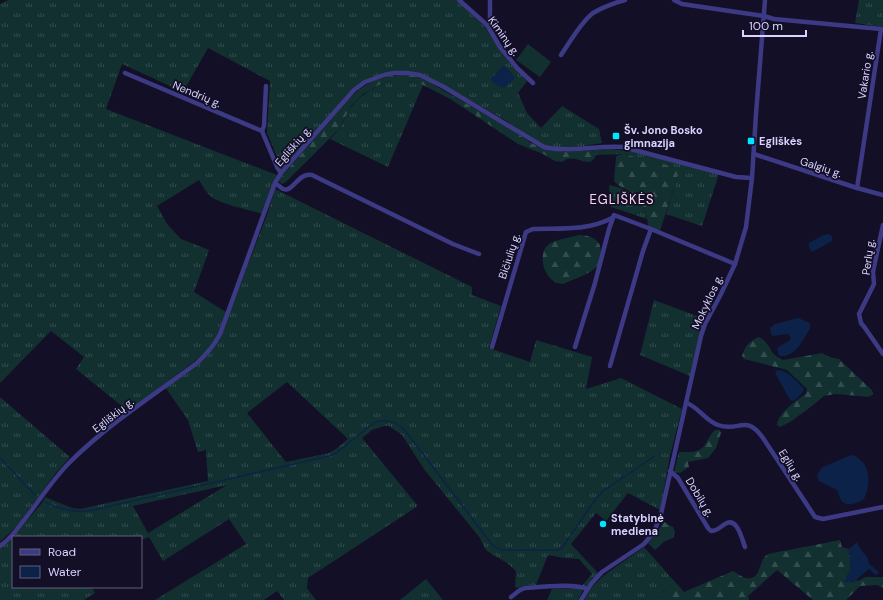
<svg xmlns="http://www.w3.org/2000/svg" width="883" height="600" viewBox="0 0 883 600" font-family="'DM Sans',sans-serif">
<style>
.grass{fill:url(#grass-tufts);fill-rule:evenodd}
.forest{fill:url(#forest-firs)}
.pitch{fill:#12302f}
.water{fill:#0c2248}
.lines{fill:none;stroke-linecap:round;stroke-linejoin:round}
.stream{stroke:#0c2248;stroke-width:1.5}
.street{stroke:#3d3a85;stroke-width:4.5}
.poi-dot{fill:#00e5ff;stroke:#130f26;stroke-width:1.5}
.labels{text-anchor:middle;stroke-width:3.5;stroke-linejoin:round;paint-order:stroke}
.street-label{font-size:11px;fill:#d9d4ff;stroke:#130f26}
.poi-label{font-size:11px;font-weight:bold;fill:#d9d4ff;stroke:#130f26;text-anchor:start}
.quarter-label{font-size:13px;letter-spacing:1px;fill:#ffd6f0;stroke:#130f26}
</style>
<defs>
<pattern id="grass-tufts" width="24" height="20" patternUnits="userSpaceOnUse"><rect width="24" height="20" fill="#12302f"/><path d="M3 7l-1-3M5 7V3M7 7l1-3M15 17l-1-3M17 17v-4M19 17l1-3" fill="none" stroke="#344d4e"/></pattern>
<pattern id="forest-firs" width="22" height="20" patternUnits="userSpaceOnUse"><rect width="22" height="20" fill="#12302f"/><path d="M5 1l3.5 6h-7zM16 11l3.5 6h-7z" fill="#344d4e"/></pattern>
</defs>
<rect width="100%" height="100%" fill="#130f26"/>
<g class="grass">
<path d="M8,0h448l28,26 24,35 19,20 -9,12 9,20 14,15 21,-22 37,23 3,14c-18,3 -37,7 -55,3 -15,-4 -31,-20 -44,-27 -27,-16 -54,-31 -81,-45l-8,-2 -18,-1 -33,11 -81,87 -15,-36 3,-52 -62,-33 -25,44 -61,-28 -16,45 171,66 -5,9 -9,30c-14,-4 -38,-9 -50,-16 -6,-4 -10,-11 -14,-18l-42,26 10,18 14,15 28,11 -15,42 32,20 -9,23 -9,14 -13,12 -67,50 -52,-42 8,-12 -33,-26 -51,52v-379z"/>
<path d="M859,0h24v27l-28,-4z"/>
<path d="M392,80h12l19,5 -35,82 -58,-28c5,-5 9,-9 12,-15 2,-3 2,-6 4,-9 10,-18 26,-28 46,-35z"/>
<path d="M611,149l23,3 85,22 -17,52 -36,-12 12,-39 -55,-21 -28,1v-5z"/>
<path d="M609,185c18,3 35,14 38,34l-36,-12z"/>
<path d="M275,189l197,98v8l29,11 -12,42 41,14 6,-22 56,17 -6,32 35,-11 61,31 -12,47 -10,54 -32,-17 -22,28 -10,-8 -25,31 27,29 -15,17 -5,10h-31l5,-11h27l13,-15 -13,-15 -15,-1 -16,-3 -12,30h-9l-9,3 -3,-1 1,-16 -9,-8 -20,-12 -3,-4 -4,-9 -56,-69 -22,-34 -13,-9h-5l-12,4 -10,8 56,68 -110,72 -1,10 9,12h-32l-7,-9 -13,9h-109l91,-56 -17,-25 -66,42 -14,-24 -8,3v-3h-128l29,-34 3,-6 27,11 8,1 128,-28 -2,-31 -8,2 -10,-32 -23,-33c19,-14 41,-26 54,-47l48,-125zM287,382l61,57 -12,10 -7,4 -43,9 -39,-49zM227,485l-79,48 -15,-27z"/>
<path d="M654,300l51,19 -4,12 -11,45 -50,-21z"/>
<path d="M0,397l70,60 -15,17 -37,51 -18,17z"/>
<path d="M13,537v50h79l3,6 -11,7h-84v-52z"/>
<path d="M644,547l32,36 -13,9 -1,5 4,3h-82l8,-13 11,-11z"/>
<path d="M426,579l17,21h-43z"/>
</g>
<g class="forest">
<path d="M401,75l14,1 7,2 89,51 20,14 14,6 19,3 31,-2v8l-5,4c-10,0 -19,-8 -28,0l-7,-1 -12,-7 -25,-10 -66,-44 -29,-15 -19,-5h-12l-13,5 -16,9 -11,11 -7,12 -6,12 -53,53 -4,2 -3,-3 3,-5 68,-78c16,-16 29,-21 51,-23z"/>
<path d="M623,154l52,13 3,8 -18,56 -12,-5c-1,-15 -7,-28 -21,-36 -5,-3 -9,-4 -13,-9l2,-24 2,-2z"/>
<path d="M579,235c15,0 25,7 21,23 -1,4 -2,8 -6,11 -7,6 -22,11 -31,15 -19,0 -27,-31 -14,-40 5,-4 23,-7 30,-9z"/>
<path d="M759,337c13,7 9,17 24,23l39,-7 7,4 10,2 33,31 1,4 -4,3 -33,-3 -12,2 -16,13 -18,13 -10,5 -3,-2c1,-13 20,-24 29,-32l1,-4 -20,-19 -43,-11 -2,-3c3,-10 7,-15 17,-19z"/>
<path d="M715,430h5l1,3 -5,15 -8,10 -20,4 1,5 -9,6 -6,-1 5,-20c12,0 22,2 28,-11 3,-4 4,-8 8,-11z"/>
<path d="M664,522l9,5 2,5 -2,6 -8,3 -10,9 -7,-7 7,-8z"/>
<path d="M840,540l2,7 7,2 2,20 -5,9 6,4 4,-2 2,1 7,-4h18v11l-6,-3 -17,1 -14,14h-33l-36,-30 -29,26 1,4h-83l-4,-3 1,-5 13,-9 8,9 49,-21c4,2 9,6 12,7 18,3 12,-18 23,-24z"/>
</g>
<path class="pitch" d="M528,44l23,18 -11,15 -24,-17z"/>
<g class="water">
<path d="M503,66l3,1 9,11 -9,9 -2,1 -9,-4 -4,-5z"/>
<path d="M829,234l3,3v4l-20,11 -3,-4v-5l14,-8z"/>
<path d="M798,318l12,5v6c-7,10 -15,30 -31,27l-2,-8 13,-8 1,-3 -3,-3 -15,2 -2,-2 -1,-6 5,-4z"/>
<path d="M777,370c10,-1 21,12 27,19l-1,3 -9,9 -4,-1 -15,-27z"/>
<path d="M851,455l4,1c3,2 7,5 9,8 7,9 5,28 -1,36 -6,4 -18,7 -22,0 -2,-3 -2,-7 -4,-10l-18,-9 -2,-6 3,-5 3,-3z"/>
<path d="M857,542l4,8 7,8 1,6 9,7 1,2 -3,2 -7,-6 -13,11 -10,3 -2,-2 1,-1 6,-11 -2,-20z"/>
</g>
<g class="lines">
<g class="stream">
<path d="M0,458l35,37"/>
<path d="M45,502c14,8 28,10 44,9l240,-55 7,-3 39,-31c12,-3 19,-1 29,7l89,117 8,4h58l3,-2 33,-48 8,-9 52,-35"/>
</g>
<g class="street">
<path d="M459,0l28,25 13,22 17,21 16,15"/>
<path d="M674,0l8,4 82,12 10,3 107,10 -24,159"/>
<path d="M487,25l3,-3v-22"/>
<path d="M561,55c9,-13 20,-33 32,-42 10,-6 21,-10 32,-13"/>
<path d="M125,73l137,58"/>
<path d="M266,86l-2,40 -2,5 15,36 4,6"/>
<path d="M754,154l103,34 26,7"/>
<path d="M275,183c3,2 6,5 8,6 10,4 15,-17 29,-14l141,69 26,10"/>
<path d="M883,225l-8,37 -2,10 1,12 -15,30 2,9 4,5 18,26"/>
<path d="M492,347l34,-115 7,-3c27,-1 55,2 79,-11"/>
<path d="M575,347l20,-64 14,-54 5,-14 37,14 84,35"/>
<path d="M610,366l33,-115 8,-22"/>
<path d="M687,403c12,5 19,18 31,22 21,8 27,-12 45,13l52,79 8,2 60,-12"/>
<path d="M670,471l8,7 30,50 3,3c6,0 9,-4 14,-7 12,-8 17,15 20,23"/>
<path d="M0,546c9,-6 15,-14 21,-22 17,-21 30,-43 49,-62 37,-37 85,-68 127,-99 9,-9 17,-17 23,-29l55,-151 6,-10 73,-83 11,-8 19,-7 10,-2h13l13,2 24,12 100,60c25,6 53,-2 79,0l113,30 16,1"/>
<path d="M511,597l9,-7 5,-2c15,-1 51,-5 62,1"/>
<path d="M581,600l10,-16 11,-12 42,-28 10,-12 7,-18 40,-178 4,-12 16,-30 14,-30 11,-37 6,-49 4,-64 9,-114"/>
</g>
</g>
<g class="poi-dot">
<rect x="612" y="132" width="8" height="8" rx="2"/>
<rect x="747" y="137" width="8" height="8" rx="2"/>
<circle cx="603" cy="524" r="4"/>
</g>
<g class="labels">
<g class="street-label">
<text transform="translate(504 36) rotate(54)" y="4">Kiminų g.</text>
<text transform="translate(865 75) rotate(-81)" y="4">Vakario g.</text>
<text transform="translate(197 94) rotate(23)" y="4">Nendrių g.</text>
<text transform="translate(293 146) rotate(-49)" y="4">Egliškių g.</text>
<text transform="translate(821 167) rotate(18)" y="4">Galgių g.</text>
<text transform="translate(509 256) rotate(-72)" y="4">Bičiulių g.</text>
<text transform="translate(868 257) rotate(-82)" y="4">Perlų g.</text>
<text transform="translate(707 302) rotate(-65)" y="4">Mokyklos g.</text>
<text transform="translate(113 415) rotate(-38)" y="4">Egliškių g.</text>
<text transform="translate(791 465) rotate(58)" y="4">Eglių g.</text>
<text transform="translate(700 497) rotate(59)" y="4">Dobilų g.</text>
</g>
<g class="poi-label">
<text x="624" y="134">Šv. Jono Bosko<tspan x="624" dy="13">gimnazija</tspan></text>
<text x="759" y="145">Egliškės</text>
<text x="611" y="522">Statybinė<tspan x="611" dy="13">mediena</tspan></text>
</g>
<g class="quarter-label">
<text x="622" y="204">EGLIŠKĖS</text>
</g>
</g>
<rect x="12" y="536" width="130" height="52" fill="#130f26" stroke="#625e7d"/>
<rect x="20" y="549" width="20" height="6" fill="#3d3a85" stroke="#625e7d"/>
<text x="48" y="556" font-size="12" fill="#d9d4ff">Road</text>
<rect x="20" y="566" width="20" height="12" fill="#0c2248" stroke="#625e7d"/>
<text x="48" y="576" font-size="12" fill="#d9d4ff">Water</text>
<path d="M743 30v6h63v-6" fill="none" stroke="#d9d4ff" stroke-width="2"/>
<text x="749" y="30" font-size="12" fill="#d9d4ff" stroke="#130f26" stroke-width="3" paint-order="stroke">100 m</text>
</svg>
